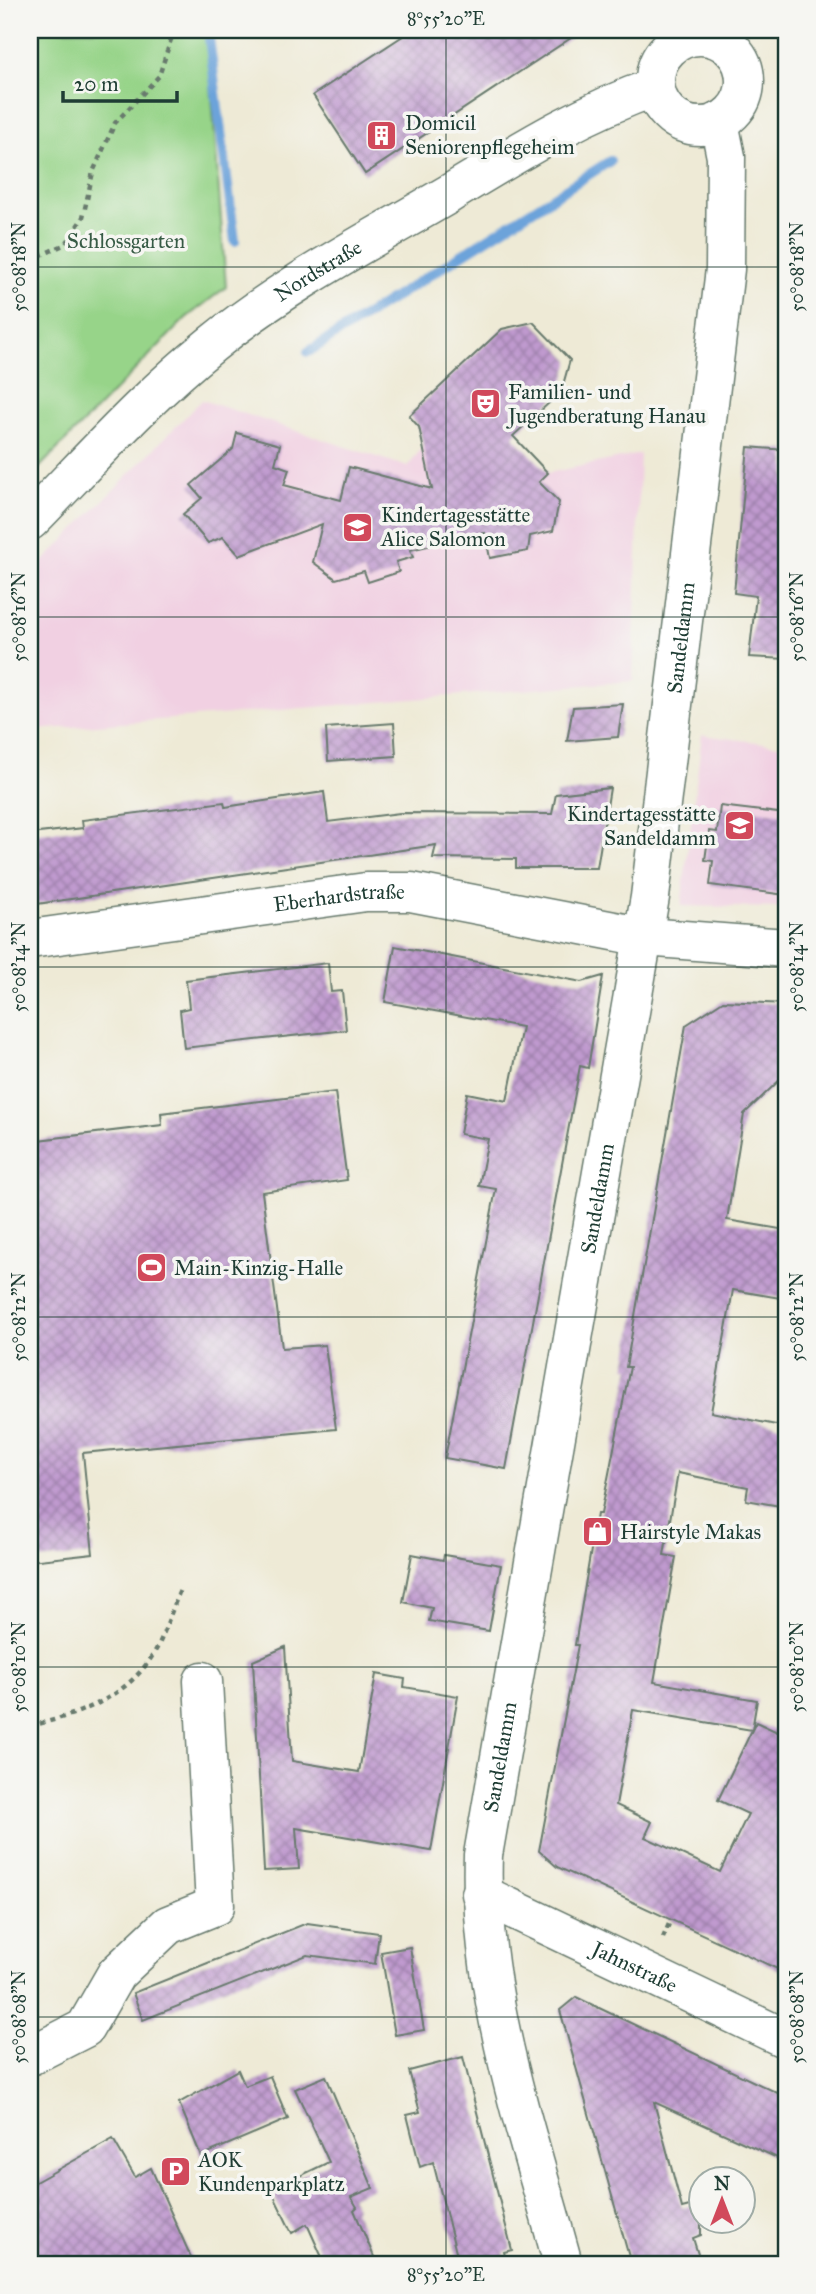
<svg xmlns="http://www.w3.org/2000/svg" width="816" height="2294" viewBox="0 0 816 2294" font-family="'IM FELL Great Primer',serif">
<style>
.built{fill:#f1d0e2}
.green{fill:#97d489;stroke:#5b885e;stroke-width:2}
.lines{fill:none;stroke-linecap:round;stroke-linejoin:round}
.stream{stroke:#6ca3da;stroke-width:10}
.building{fill:url(#building-cross-hatch);fill-rule:evenodd}
.minor-casing{stroke:#677a6d;stroke-width:41}
.path{stroke:#677a6d;stroke-width:4.5;stroke-dasharray:5 5;stroke-linecap:butt}
.minor{stroke:#fff;stroke-width:38}
.ticks{fill:none;stroke:#1f3d34;stroke-width:2;stroke-opacity:0.45}
.labels{text-anchor:middle;stroke-width:7;stroke-linejoin:round;paint-order:stroke}
.poi-label{font-size:21px;fill:#1f3d34;stroke:#f6f6f2;text-anchor:start}
.park-label{font-size:21px;fill:#375b45;stroke:#f6f6f2}
.street-label{font-size:21px;fill:#1f3d34;stroke:#f6f6f2}
.neatline{fill:none;stroke:#1f3d34;stroke-width:2.5}
.ticks-label{font-size:18px;text-anchor:middle;fill:#1f3d34}
</style>
<defs>
<pattern id="building-cross-hatch" width="8" height="8" patternUnits="userSpaceOnUse" patternTransform="scale(1.75)"><rect width="8" height="8" fill="#c09acf"/><path d="M0 0l8 8M0 8l8-8" fill="none" stroke="#9b7fa9"/></pattern>
</defs>
<rect width="100%" height="100%" fill="#f6f6f2"/>
<filter id="ink" filterUnits="userSpaceOnUse"><feTurbulence type="fractalNoise" baseFrequency=".0143" numOctaves="2"/><feDisplacementMap in="SourceGraphic" scale="14" xChannelSelector="R" yChannelSelector="G"/><feConvolveMatrix kernelMatrix="1 2 1 2 8 2 1 2 1" color-interpolation-filters="sRGB"/></filter>
<filter id="wash" filterUnits="userSpaceOnUse"><feTurbulence type="fractalNoise" baseFrequency=".00686" numOctaves="4" result="noise"/><feDisplacementMap in="SourceGraphic" scale="28" xChannelSelector="R" yChannelSelector="G"/><feGaussianBlur stdDeviation="1.57" result="paint"/><feColorMatrix in="noise" values="0 0 0 0 0 0 0 0 0 0 0 0 0 0 0 0 0 1.4 0 .05"/><feComposite in="paint" operator="in"/></filter>
<g filter="url(#wash)">
<rect width="100%" height="100%" fill="#eeead6"/>
<g class="built">
<path d="M202,400l206,67 15,-21 102,3 23,24 92,-19 -7,227 -597,49 -6,-7v-148z"/>
<path d="M702,735l84,11v162l-105,-2z"/>
</g>
<path class="green" d="M30,30h177l19,257 -40,31 -156,159z"/>
<g class="lines">
<g class="stream">
<path d="M208,30l27,211"/>
<path d="M308,352l302,-191"/>
</g>
</g>
<g id="blocks">
<g class="building">
<path d="M412,30h171l-218,144 -52,-79z"/>
<path d="M533,322l37,38 -9,32 -48,44 35,37 -9,9 20,20 -6,29 -23,5 -2,15 -38,7 -5,-25 -75,17 3,7 -17,5 3,10 -31,10 -4,-11 -28,8 -23,-17 9,-38 -83,31 -16,-18 -15,6 -25,-29 19,-16 -11,-13 42,-36 4,-16 43,12 -5,19 14,5 -5,16 57,15 8,-33 83,22 -13,-62 -10,-11 93,-87z"/>
<path d="M748,447l38,3v209l-37,-2 7,-61 -22,-3z"/>
<path d="M623,704l-5,33 -51,4 6,-34z"/>
<path d="M394,723l2,33 -68,5 -2,-33z"/>
<path d="M610,788l-13,80h-81v-9l-83,-1 3,-13 -406,60v-71l53,-6 -1,-8 142,-18 1,5 99,-15 4,30 72,-9 152,1 4,-20z"/>
<path d="M720,806l66,8v81l-76,-10 3,-24 -8,-1 4,-29 8,1z"/>
<path d="M395,946l187,36 21,-6 -15,92 -8,-2 -74,403 -61,-11 51,-269 -17,-3 9,-47 -28,-5 7,-41 40,8 15,-74 -137,-25z"/>
<path d="M328,963l3,29 11,-1 4,39 -162,18 -4,-38 9,-2 -3,-28z"/>
<path d="M723,1001l63,3v70l-42,40 -17,106 59,10v69l-53,-9 -22,122 75,15v80l-40,-7 2,-13 -70,-14 -14,82 12,2 -22,125 103,18 -5,30 4,-8 30,14v237l-229,-106 -18,-16 39,-206h-3l22,-131h4l29,-147h-4l60,-342zM633,1710l119,20 -34,70 30,14 -28,58 -75,-35 7,-15 -36,-17z"/>
<path d="M335,1092l12,88 -85,12 20,156 43,-3 11,84 -253,24 10,101 -63,7v-420l132,-16 -1,-12z"/>
<path d="M412,1554l31,6 1,-5 57,10 -12,66 -60,-10 3,-13 -29,-6z"/>
<path d="M285,1647l7,114 67,11 17,-98 29,5 -1,8 54,9 -27,155 -135,-23 3,41 -35,2 -11,-210z"/>
<path d="M307,1923l72,10 -4,31 -68,-9 -164,65 -10,-27z"/>
<path d="M410,1947l14,83 -29,5 -14,-83z"/>
<path d="M576,1997l210,100v65l-132,-60 28,106 19,-5v32l-8,3 8,26h-70l-71,-254z"/>
<path d="M463,2057l49,193 -8,2 3,12h-48l-26,-102 -13,5 -13,-52 13,-3 -11,-41z"/>
<path d="M238,2070l7,16 25,-10 18,43 -87,37 -22,-53z"/>
<path d="M326,2076l47,112 -22,9 6,10 -3,3 23,54h-52l-18,-40 -15,9 -21,-43 58,-28 -34,-73z"/>
<path d="M113,2139l22,38 16,-9 43,96h-164v-79z"/>
</g>
</g>
</g>
<g filter="url(#ink)">
<use href="#blocks" fill-opacity="0" stroke="#677a6d" stroke-width="2"/>
<g class="lines">
<defs>
<g id="minor">
<circle cx="700" cy="81" r="45"/>
<path id="s1" d="M30,521c59,-60 116,-124 182,-177 72,-59 157,-103 237,-150 68,-41 131,-81 206,-107"/>
<path id="s2" d="M30,939l336,-47h45l234,45 141,11"/>
<path id="s3" d="M481,1894l305,145"/>
<path d="M30,2056l55,-28 31,-54 52,-49 47,-19 -12,-225"/>
<path id="s4" d="M563,2264c-36,-134 -85,-269 -80,-409l167,-958 75,-628 1,-112 -7,-35"/>
</g>
</defs>
<use href="#minor" class="minor-casing"/>
<g class="path">
<path d="M30,260l36,-16 17,-27 10,-45 22,-49 44,-47 15,-46"/>
<path d="M30,1726c52,-12 103,-30 129,-82 8,-18 14,-38 22,-56"/>
<path d="M663,1938l8,-19"/>
</g>
<use href="#minor" class="minor"/>
</g>
</g>
<path class="ticks" d="M446,30v2234M30,267h756M30,617h756M30,967h756M30,1317h756M30,1667h756M30,2017h756"/>
<defs>
<symbol id="building-square" viewBox="-11 -11 22 22"><rect x="-9" y="-9" width="18" height="18" rx="4" fill="#d1495b" stroke="#f6f6f2"/><path d="M-4-6H4V6H1V3H-1V6H-4ZM-2.5-4.3h1.7v1.8h-1.7ZM.8-4.3h1.7v1.8H.8ZM-2.5-1h1.7V.8h-1.7ZM.8-1h1.7V.8H.8Z" fill="#fff"/></symbol>
<symbol id="theatre-square" viewBox="-11 -11 22 22"><rect x="-9" y="-9" width="18" height="18" rx="4" fill="#d1495b" stroke="#f6f6f2"/><path d="M-5-5.5Q0-4 5-5.5V0Q5 5 0 6Q-5 5-5 0ZM-3.3-2.5H-1v1.5H-3.3ZM1-2.5H3.3v1.5H1ZM-2.8 1Q0 5.5 2.8 1Z" fill="#fff"/></symbol>
<symbol id="school-square" viewBox="-11 -11 22 22"><rect x="-9" y="-9" width="18" height="18" rx="4" fill="#d1495b" stroke="#f6f6f2"/><path d="M0-5L7-2L0 1L-7-2ZM-4 1L0 2.5L4 1V4Q0 6-4 4Z" fill="#fff"/></symbol>
<symbol id="stadium-square" viewBox="-11 -11 22 22"><rect x="-9" y="-9" width="18" height="18" rx="4" fill="#d1495b" stroke="#f6f6f2"/><path d="M0-5a6.5 5 0 1 0 0 10a6.5 5 0 1 0 0-10ZM-3.5-1.8h7v3.6h-7Z" fill="#fff"/></symbol>
<symbol id="shop-square" viewBox="-11 -11 22 22"><rect x="-9" y="-9" width="18" height="18" rx="4" fill="#d1495b" stroke="#f6f6f2"/><path d="M-5-2.5h2.3a2.7 3.5 0 0 1 5.4 0H5L5.5 6h-11ZM-1.5-2.5h3a1.5 2.3 0 0 0-3 0Z" fill="#fff"/></symbol>
<symbol id="parking-square" viewBox="-11 -11 22 22"><rect x="-9" y="-9" width="18" height="18" rx="4" fill="#d1495b" stroke="#f6f6f2"/><path d="M-3.5-5.5H1a3.5 3.5 0 0 1 0 7H-1V5.5H-3.5ZM-1-3.4V-.6H.8a1.4 1.4 0 0 0 0-2.8Z" fill="#fff"/></symbol>
</defs>
<g fill-rule="evenodd">
<use href="#building-square" x="364" y="118" width="35" height="35"/>
<use href="#theatre-square" x="468" y="386" width="35" height="35"/>
<use href="#school-square" x="340" y="510" width="35" height="35"/>
<use href="#school-square" x="722" y="808" width="35" height="35"/>
<use href="#stadium-square" x="134" y="1250" width="35" height="35"/>
<use href="#shop-square" x="580" y="1514" width="35" height="35"/>
<use href="#parking-square" x="158" y="2154" width="35" height="35"/>
</g>
<g class="labels">
<g class="poi-label">
<text x="405" y="130">Domicil<tspan x="405" dy="24">Seniorenpflegeheim</tspan></text>
<text x="508" y="399">Familien- und<tspan x="508" dy="24">Jugendberatung Hanau</tspan></text>
<text x="381" y="522">Kindertagesstätte<tspan x="381" dy="24">Alice Salomon</tspan></text>
<text x="716" y="821" text-anchor="end">Kindertagesstätte<tspan x="716" dy="24">Sandeldamm</tspan></text>
<text x="174" y="1275">Main-Kinzig-Halle</text>
<text x="620" y="1539">Hairstyle Makas</text>
<text x="198" y="2167">AOK<tspan x="198" dy="24">Kundenparkplatz</tspan></text>
</g>
<g class="park-label">
<text x="126" y="248">Schlossgarten</text>
</g>
<g class="street-label">
<text dy="7" stroke="none"><textPath href="#s1" startOffset="383">Nordstraße</textPath></text>
<text dy="7" stroke="none"><textPath href="#s4" startOffset="1652">Sandeldamm</textPath></text>
<text dy="7" stroke="none"><textPath href="#s2" startOffset="312">Eberhardstraße</textPath></text>
<text dy="7" stroke="none"><textPath href="#s4" startOffset="1085">Sandeldamm</textPath></text>
<text dy="7" stroke="none"><textPath href="#s4" startOffset="518">Sandeldamm</textPath></text>
<text dy="7" stroke="none"><textPath href="#s3" startOffset="170">Jahnstraße</textPath></text>
</g>
</g>
<rect width="816" height="2294" fill="none" stroke="#f6f6f2" stroke-width="77"/>
<g transform="translate(722 2200)"><circle r="33" fill="#f6f6f2" stroke="#a0aca6" stroke-width="2"/>
<path d="M0-5L12 26L0 18L-12 26Z" fill="#d1495b"/>
<text y="-10" font-size="19" font-weight="bold" text-anchor="middle" fill="#1f3d34">N</text>
</g>
<path d="M63 91v10h114v-10" fill="none" stroke="#1f3d34" stroke-width="3.5"/>
<text x="74" y="91" font-size="21" fill="#1f3d34" stroke="#f6f6f2" stroke-width="5" paint-order="stroke">20 m</text>
<rect x="38" y="38" width="740" height="2218" class="neatline"/>
<g class="ticks-label">
<text x="446" y="25">8°55'20"E</text>
<text transform="translate(19 267) rotate(-90)" y="6">50°08'18"N</text>
<text transform="translate(797 267) rotate(-90)" y="6">50°08'18"N</text>
<text transform="translate(19 617) rotate(-90)" y="6">50°08'16"N</text>
<text transform="translate(797 617) rotate(-90)" y="6">50°08'16"N</text>
<text transform="translate(19 967) rotate(-90)" y="6">50°08'14"N</text>
<text transform="translate(797 967) rotate(-90)" y="6">50°08'14"N</text>
<text transform="translate(19 1317) rotate(-90)" y="6">50°08'12"N</text>
<text transform="translate(797 1317) rotate(-90)" y="6">50°08'12"N</text>
<text transform="translate(19 1667) rotate(-90)" y="6">50°08'10"N</text>
<text transform="translate(797 1667) rotate(-90)" y="6">50°08'10"N</text>
<text transform="translate(19 2017) rotate(-90)" y="6">50°08'08"N</text>
<text transform="translate(797 2017) rotate(-90)" y="6">50°08'08"N</text>
<text x="446" y="2281">8°55'20"E</text>
</g>
</svg>
